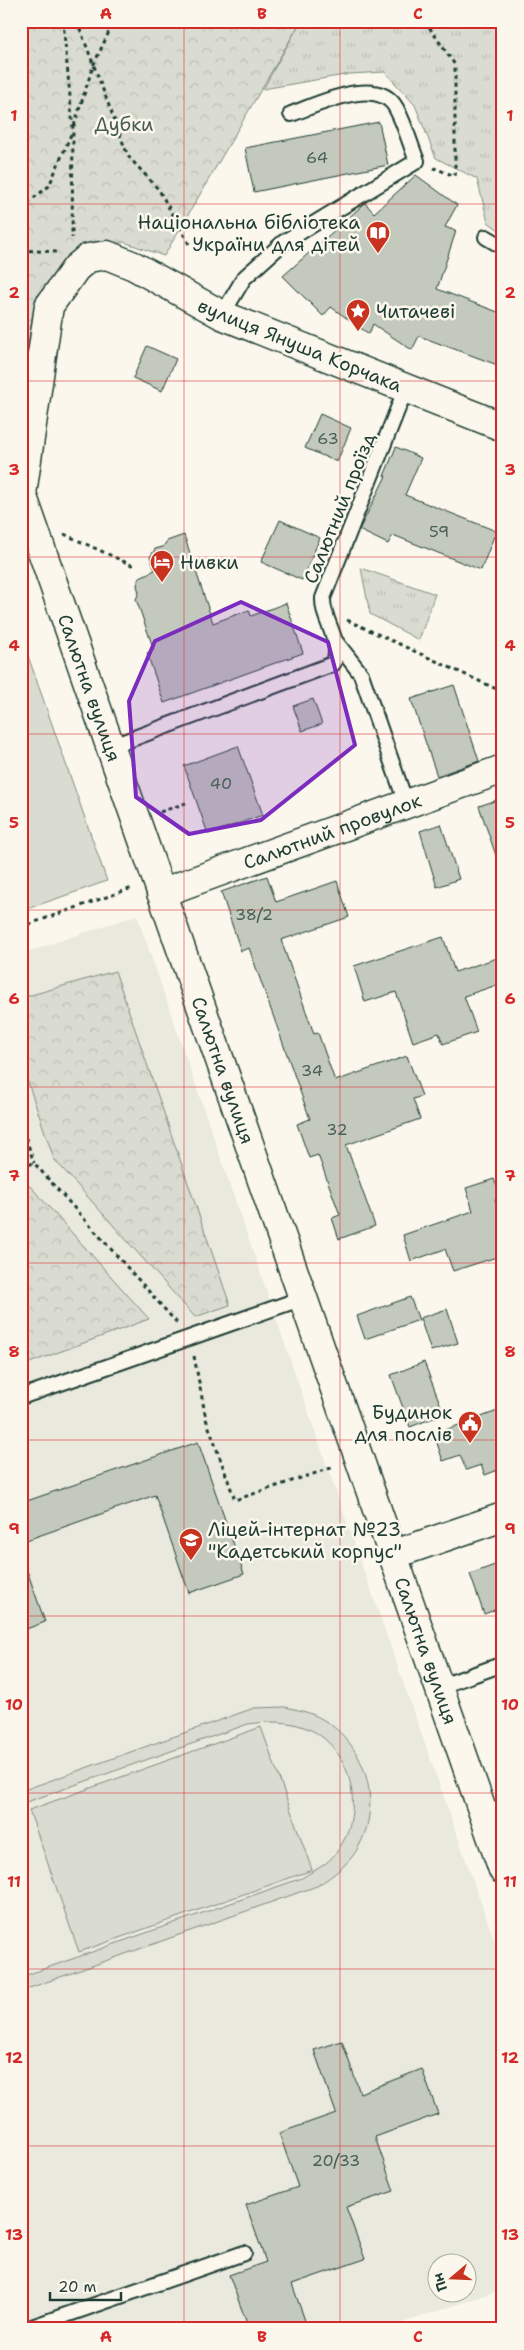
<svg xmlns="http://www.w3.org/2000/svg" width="524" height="2350" viewBox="0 0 524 2350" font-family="'Shantell Sans',sans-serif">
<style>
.built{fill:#eae9de;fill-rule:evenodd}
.grass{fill:url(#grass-tufts);stroke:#7d8c82}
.forest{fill:url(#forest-crowns);stroke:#7d8c82}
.pitch{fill:#dbdcd1;stroke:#7d8c82}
.building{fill:#c4c9be;stroke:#1f3d34}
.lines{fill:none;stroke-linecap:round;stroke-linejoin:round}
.service-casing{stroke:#1f3d34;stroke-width:18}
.minor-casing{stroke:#1f3d34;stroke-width:31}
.path{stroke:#1f3d34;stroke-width:3;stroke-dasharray:4 4;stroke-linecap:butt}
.service{stroke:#fbf7ec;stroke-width:14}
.minor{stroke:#fbf7ec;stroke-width:28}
.marked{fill:#7b2cbf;fill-opacity:0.2;stroke:#7b2cbf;stroke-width:4;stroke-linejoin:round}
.grid{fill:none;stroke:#d62828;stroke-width:1;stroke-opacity:0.55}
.labels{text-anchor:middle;stroke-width:5;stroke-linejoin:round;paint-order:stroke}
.number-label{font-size:16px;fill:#486056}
.park-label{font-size:19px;fill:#455d53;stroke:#fbf7ec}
.poi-label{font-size:19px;fill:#1f3d34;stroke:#fbf7ec;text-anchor:start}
.street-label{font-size:19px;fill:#1f3d34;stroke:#fbf7ec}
.neatline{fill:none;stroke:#d62828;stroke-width:2}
.grid-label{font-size:16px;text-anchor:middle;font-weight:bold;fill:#d62828}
</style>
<defs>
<pattern id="grass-tufts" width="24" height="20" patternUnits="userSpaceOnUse" patternTransform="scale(1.25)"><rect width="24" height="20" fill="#dbdcd1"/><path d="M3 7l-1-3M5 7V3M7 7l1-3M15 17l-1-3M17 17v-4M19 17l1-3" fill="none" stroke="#bcbeb4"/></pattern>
<pattern id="forest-crowns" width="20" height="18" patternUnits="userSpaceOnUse" patternTransform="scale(1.25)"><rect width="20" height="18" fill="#dbdcd1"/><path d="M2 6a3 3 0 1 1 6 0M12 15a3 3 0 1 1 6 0" fill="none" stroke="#bcbeb4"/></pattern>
</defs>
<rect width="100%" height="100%" fill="#fbf7ec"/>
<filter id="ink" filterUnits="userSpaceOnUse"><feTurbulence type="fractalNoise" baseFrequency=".02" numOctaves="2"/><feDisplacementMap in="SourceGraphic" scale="10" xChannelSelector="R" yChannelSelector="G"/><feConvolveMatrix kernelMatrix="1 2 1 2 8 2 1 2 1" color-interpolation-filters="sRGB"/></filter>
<g filter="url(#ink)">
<path class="built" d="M137,915l191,554 175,496v324l-118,40h-364v-1375zM436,2262h30v30h-30z"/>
<g class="grass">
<path d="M301,21h202v212l-15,-11 -11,-43 -41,-21 -21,-53 -30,-33 -35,2 -87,15z"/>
<path d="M361,568l74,26 -16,46 -49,-26z"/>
</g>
<g class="forest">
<path d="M21,21h280l-137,235 -40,-14 -39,7 -49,48 -15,88z"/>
<path d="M115,971l115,334 -35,12 -141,-158 -33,-97v-64z"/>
<path d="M30,1186l119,133 -128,47v-177z"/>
</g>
<g class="pitch">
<path d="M21,636l86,245 -86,30z"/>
<path d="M285,1707c9,2 20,4 29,8 48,21 70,83 46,129 -9,19 -26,31 -43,42l-296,105v-14l281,-99c7,-5 16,-9 23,-14 45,-37 33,-120 -24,-138 -19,-6 -35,-4 -53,-2l-227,80v-13l233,-83z"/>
<path d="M261,1727l51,143 -233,82 -50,-142z"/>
</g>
<g class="building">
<path d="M379,122l9,43 -134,27 -9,-44z"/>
<path d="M416,175l41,30 -12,22 11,4 -19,58 66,25v53l-84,-31 -7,14 -39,-26 -4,10 -38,-27 -8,9 -40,-40 81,-72 1,-1 9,10z"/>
<path d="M147,346l29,13 -14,32 -29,-13z"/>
<path d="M320,414l31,14 -14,34 -32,-14z"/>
<path d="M396,447l25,11 -16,37 91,36 -15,39 -88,-35 -5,9 -29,-14 27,-54h-2z"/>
<path d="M280,520l40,18 -18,42 -41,-18z"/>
<path d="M184,535l29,88 36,-13 2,6 35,-13 17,50 -139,50 -17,-50 7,-3 -18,-51 3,-6 -2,-8 3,-8 15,-7 -5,-13 5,-8 8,-2 4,-6z"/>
<path d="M454,685l25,76 -42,15 -26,-77z"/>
<path d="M313,699l9,25 -20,7 -9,-25z"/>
<path d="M238,746l25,69 -55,19 -24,-68z"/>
<path d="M503,798v69h-3l-21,-61z"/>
<path d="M441,824l18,55 -22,8 -17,-56z"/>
<path d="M267,876l9,26 61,-21 12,36 -68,23 33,94 4,-1 17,48 72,-25 15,40 -9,3 7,20 -74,26 29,81 -36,13 -7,-21 8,-3 -22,-60 -9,3 -12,-34 13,-5 -61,-171 -8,3 -20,-59z"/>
<path d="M443,937l12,35 48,-16v27l-39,13 13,36 -34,12 -4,-11 -26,9 -17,-50 -31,10 -11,-36z"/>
<path d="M494,1179l7,18 -6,2 8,23v33l-50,16 -8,-22 -34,12 -8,-26 70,-24 -7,-23z"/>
<path d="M410,1297l9,23 -54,19 -8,-23z"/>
<path d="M447,1309l11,34 -27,8 -11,-33z"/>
<path d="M424,1362l20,52 -34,13 -19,-52z"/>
<path d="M503,1409v59l-18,7 -4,-10 -15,5 -6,-15 -17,6 -9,-27z"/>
<path d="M198,1442l46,132 -55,19 -34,-98 -134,47v-39z"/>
<path d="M24,1562l21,60 -24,9v-68z"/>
<path d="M503,1562v45l-19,7 -14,-40z"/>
<path d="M342,2041l18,52 62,-24 16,45 -63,23 19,54 -48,16 19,52 -73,25 16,45h-59l-20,-54 37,-13 -20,-57 52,-18 -19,-54 57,-20 -22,-63z"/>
</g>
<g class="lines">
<defs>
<g id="service">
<path d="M486,237l17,10"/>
<path d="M222,315l22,-37 40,-36 133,-81c-7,-17 -12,-37 -21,-53 -18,-34 -79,-3 -105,6"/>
<path d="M336,642l25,32 45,129"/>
<path d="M110,747l223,-83c11,-23 -11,-42 -10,-66l83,-210"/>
<path d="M21,1397l282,-99"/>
<path d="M439,1687l64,-23"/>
<path d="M483,1814l20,-7"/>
<path d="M26,2329l218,-76"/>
</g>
<g id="minor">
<path id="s1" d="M503,427l-281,-112 -88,-49 -27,-11 -19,3 -12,10 -27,38 -27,188 481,1376"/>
<path id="s2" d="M161,893l342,-124"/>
<path d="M392,1555l111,-38"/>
</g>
</defs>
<use href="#service" class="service-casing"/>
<use href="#minor" class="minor-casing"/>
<g class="path">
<path d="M63,21l10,108 -1,109"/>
<path d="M77,21l51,135 31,34 30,54"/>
<path d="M425,21l30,44v111l-21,-8"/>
<path d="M74,126l19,-60 21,-45"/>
<path d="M21,208l28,-22 23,-54"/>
<path d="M21,250l35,2"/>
<path d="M64,534l72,33"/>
<path d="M347,620l156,72"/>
<path d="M160,812l26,-9"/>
<path d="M21,927l111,-39"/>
<path d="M21,1123l13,40"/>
<path d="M21,1167l13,-4 143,160"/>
<path d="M194,1356l12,63 29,81 99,-33"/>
</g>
<use href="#service" class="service"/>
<use href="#minor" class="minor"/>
</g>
</g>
<path class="marked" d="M241,602l87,40 27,103 -94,75 -72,14 -53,-37 -7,-96 26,-60z"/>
<path class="grid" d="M184,21v2308M340,21v2308M21,204h482M21,381h482M21,557h482M21,734h482M21,910h482M21,1087h482M21,1263h482M21,1440h482M21,1616h482M21,1793h482M21,1969h482M21,2146h482"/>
<defs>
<symbol id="library-pin" viewBox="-11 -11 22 30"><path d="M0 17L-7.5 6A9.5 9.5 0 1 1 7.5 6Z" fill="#c8321e" stroke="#fbf7ec"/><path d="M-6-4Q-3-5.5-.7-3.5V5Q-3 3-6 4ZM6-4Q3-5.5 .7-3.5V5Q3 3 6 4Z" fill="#fff"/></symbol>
<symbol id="sight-pin" viewBox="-11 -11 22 30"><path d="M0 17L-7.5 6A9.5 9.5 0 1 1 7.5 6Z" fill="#c8321e" stroke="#fbf7ec"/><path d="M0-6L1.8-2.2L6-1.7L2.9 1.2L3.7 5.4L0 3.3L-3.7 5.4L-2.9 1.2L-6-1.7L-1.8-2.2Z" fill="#fff"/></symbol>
<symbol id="hotel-pin" viewBox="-11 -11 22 30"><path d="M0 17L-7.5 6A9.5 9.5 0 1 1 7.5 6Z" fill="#c8321e" stroke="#fbf7ec"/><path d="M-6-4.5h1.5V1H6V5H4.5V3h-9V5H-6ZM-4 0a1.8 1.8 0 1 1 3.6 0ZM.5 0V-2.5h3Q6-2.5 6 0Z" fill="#fff"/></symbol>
<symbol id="civic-pin" viewBox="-11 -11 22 30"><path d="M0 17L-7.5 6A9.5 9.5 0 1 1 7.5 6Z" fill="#c8321e" stroke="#fbf7ec"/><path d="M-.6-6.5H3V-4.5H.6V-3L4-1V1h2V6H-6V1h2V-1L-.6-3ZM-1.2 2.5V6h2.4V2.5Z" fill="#fff"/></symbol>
<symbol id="school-pin" viewBox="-11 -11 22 30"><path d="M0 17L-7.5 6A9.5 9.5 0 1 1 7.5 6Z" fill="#c8321e" stroke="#fbf7ec"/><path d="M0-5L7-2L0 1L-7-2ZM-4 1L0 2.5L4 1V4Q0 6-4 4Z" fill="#fff"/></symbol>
</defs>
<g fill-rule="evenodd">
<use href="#library-pin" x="364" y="219" width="28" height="38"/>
<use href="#sight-pin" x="344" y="297" width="28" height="38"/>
<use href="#hotel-pin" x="148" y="548" width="28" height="38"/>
<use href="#civic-pin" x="456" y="1409" width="28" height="38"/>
<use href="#school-pin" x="177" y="1526" width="28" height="38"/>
</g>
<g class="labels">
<g class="number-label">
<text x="317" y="163">64</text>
<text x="328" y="444">63</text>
<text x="439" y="537">59</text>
<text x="221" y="789">40</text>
<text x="254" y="920">38/2</text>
<text x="312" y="1076">34</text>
<text x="337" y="1135">32</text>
<text x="336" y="2166">20/33</text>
</g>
<g class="park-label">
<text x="124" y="131">Дубки</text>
</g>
<g class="poi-label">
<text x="360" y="229" text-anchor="end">Національна бібліотека<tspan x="360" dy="22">України для дітей</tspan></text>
<text x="376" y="318">Читачеві</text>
<text x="180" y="569">Нивки</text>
<text x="452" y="1419" text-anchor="end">Будинок<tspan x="452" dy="22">для послів</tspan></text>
<text x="208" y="1536">Ліцей-інтернат №23<tspan x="208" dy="22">"Кадетський корпус"</tspan></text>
</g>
<g class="street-label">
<text transform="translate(300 345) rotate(22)" y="7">вулиця Януша Корчака</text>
<text transform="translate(339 508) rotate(-68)" y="7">Салютний проїзд</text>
<text dy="7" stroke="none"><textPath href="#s1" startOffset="909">Салютна вулиця</textPath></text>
<text dy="7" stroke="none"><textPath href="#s2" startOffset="182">Салютний провулок</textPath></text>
<text dy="7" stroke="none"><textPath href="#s1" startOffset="1314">Салютна вулиця</textPath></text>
<text dy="7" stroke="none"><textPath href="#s1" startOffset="1929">Салютна вулиця</textPath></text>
</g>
</g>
<rect width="524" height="2350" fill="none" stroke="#fbf7ec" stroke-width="55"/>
<g transform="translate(452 2278) rotate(251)"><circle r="24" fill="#fbf7ec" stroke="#a3ada2"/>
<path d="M0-4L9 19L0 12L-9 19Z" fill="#c8321e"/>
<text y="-8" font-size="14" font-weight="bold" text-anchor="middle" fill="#1f3d34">Пн</text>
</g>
<path d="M50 2292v8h71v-8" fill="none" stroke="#1f3d34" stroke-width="2.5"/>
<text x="58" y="2292" font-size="15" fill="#1f3d34" stroke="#fbf7ec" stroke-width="4" paint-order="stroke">20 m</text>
<rect x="28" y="28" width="468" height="2294" class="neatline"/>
<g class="grid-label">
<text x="106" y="19">A</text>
<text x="262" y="19">B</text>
<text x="418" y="19">C</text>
<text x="14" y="121">1</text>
<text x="510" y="121">1</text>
<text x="14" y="298">2</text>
<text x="510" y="298">2</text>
<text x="14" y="475">3</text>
<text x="510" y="475">3</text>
<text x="14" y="651">4</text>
<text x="510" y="651">4</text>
<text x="14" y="828">5</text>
<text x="510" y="828">5</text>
<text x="14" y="1004">6</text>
<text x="510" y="1004">6</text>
<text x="14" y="1181">7</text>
<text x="510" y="1181">7</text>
<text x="14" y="1357">8</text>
<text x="510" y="1357">8</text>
<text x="14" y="1534">9</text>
<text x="510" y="1534">9</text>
<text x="14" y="1710">10</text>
<text x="510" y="1710">10</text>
<text x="14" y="1887">11</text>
<text x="510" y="1887">11</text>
<text x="14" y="2063">12</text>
<text x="510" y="2063">12</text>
<text x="14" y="2240">13</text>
<text x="510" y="2240">13</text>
<text x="106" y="2342">A</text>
<text x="262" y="2342">B</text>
<text x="418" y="2342">C</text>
</g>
</svg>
